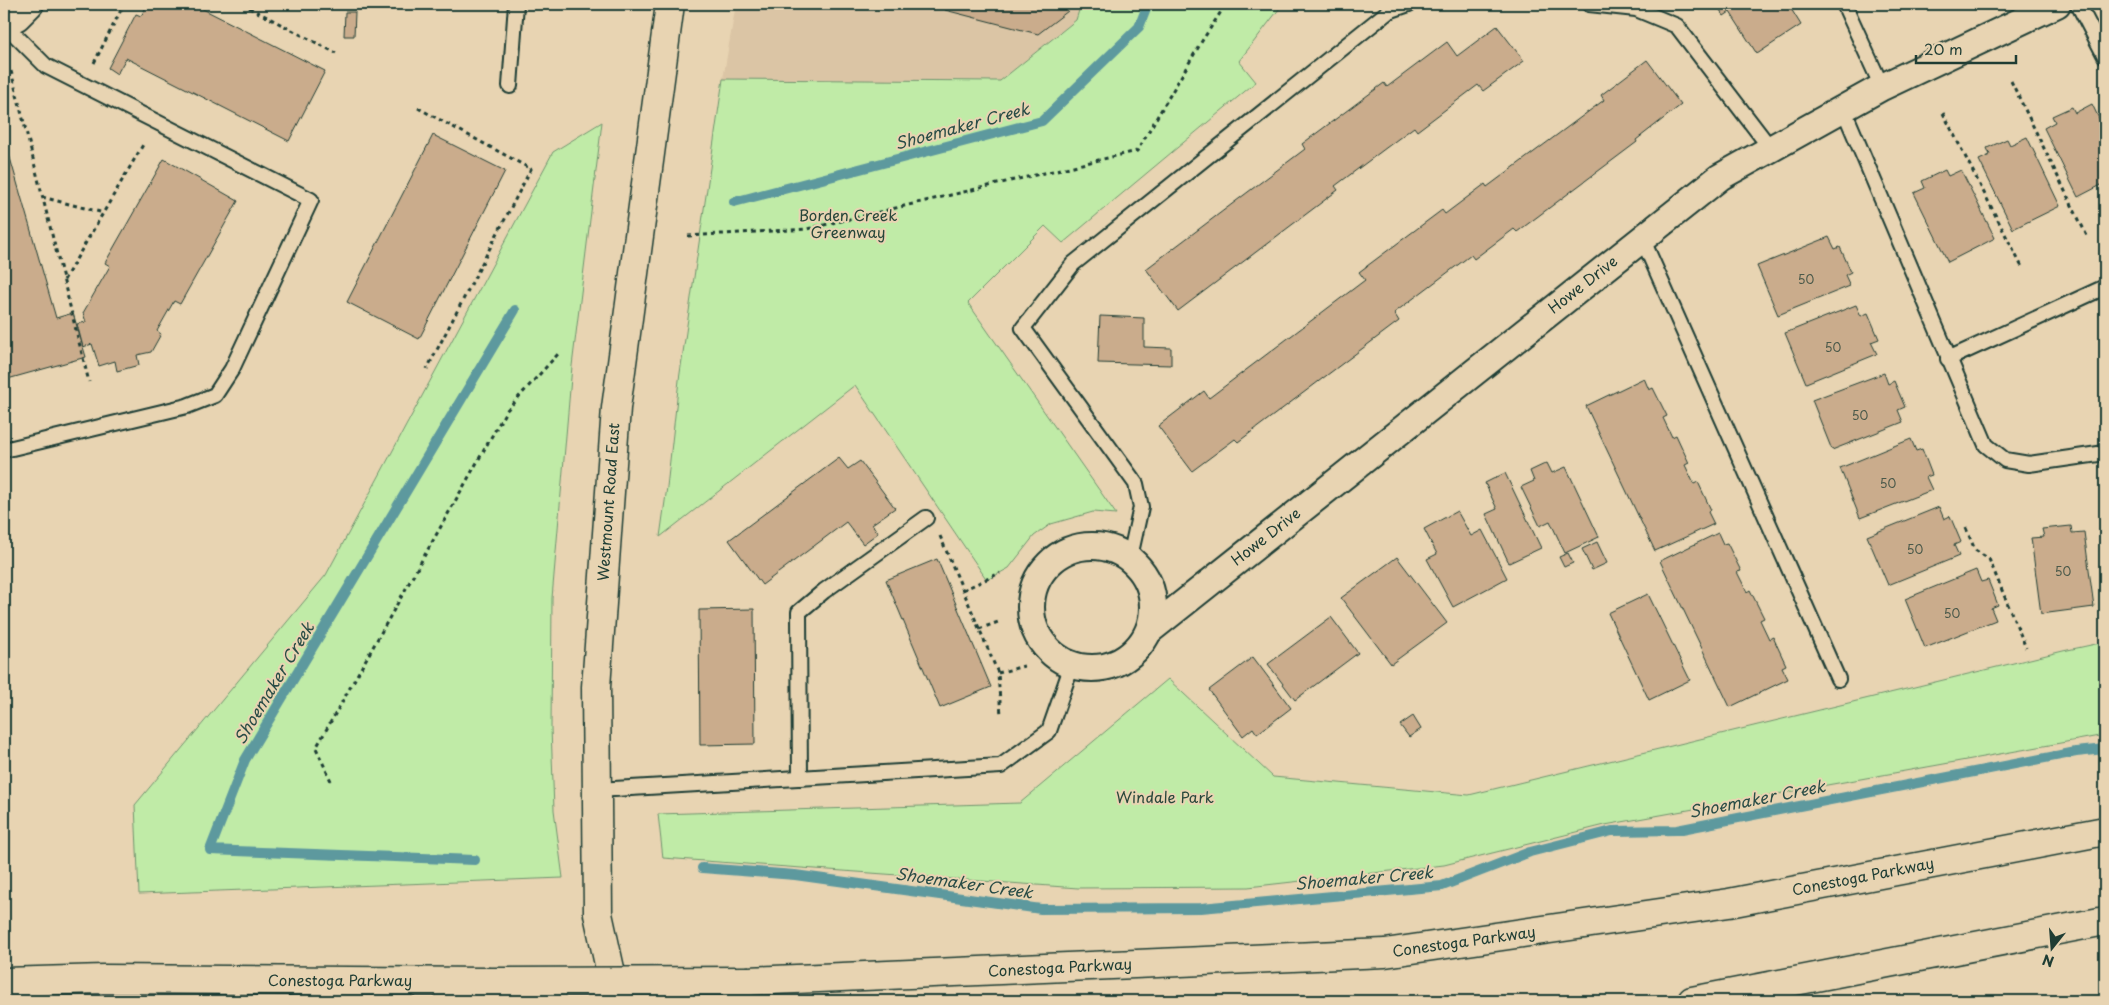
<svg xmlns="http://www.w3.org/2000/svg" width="2109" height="1005" viewBox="0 0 2109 1005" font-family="'Playpen Sans',sans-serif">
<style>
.built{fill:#dbc5a5}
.green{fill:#c0eba7;stroke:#70946e}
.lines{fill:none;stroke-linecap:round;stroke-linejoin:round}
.stream{stroke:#5d999e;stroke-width:10}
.building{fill:#caac8c;stroke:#1f3d34}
.lane-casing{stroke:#1f3d34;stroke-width:18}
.street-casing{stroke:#1f3d34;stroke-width:30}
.secondary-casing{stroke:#1f3d34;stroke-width:31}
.highway-casing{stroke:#1f3d34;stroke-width:31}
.path{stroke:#1f3d34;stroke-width:3;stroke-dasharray:4 4;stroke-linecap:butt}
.lane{stroke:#e8d4b2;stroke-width:14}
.street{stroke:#e8d4b2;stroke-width:26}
.secondary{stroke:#e8d4b2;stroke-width:28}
.highway{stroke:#e8d4b2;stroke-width:28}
.highway-bridge-casing{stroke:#1f3d34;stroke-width:31;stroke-linecap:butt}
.highway-bridge{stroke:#e8d4b2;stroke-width:28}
.labels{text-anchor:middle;stroke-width:4;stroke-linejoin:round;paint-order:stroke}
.number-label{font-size:12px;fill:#4a594a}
.park-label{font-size:15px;fill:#27463a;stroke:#e8d4b2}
.street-label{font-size:15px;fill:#1f3d34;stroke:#e8d4b2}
.water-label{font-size:16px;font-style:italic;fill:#294c46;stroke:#e8d4b2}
</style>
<rect width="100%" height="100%" fill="#e8d4b2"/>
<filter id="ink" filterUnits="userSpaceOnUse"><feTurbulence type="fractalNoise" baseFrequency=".02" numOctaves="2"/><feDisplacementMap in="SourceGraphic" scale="10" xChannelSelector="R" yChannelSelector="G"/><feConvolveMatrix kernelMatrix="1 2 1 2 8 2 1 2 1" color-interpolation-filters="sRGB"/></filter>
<g filter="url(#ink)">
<path class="built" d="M736,4h345l-5,16 -76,61 -277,-2z"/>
<g class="green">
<path d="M1081,4h202l-44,57 17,21 -193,161 -18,-17 -77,77 148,211 -23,-2 -42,12 -17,12 -25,32 -22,12 -132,-195 -195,152 7,-50 12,-107 44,-301 277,2 76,-61z"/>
<path d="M602,122l-30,244 -20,232 -1,130 3,82 9,68 -424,16 -4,-89 191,-230 227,-423z"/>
<path d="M2105,642v93l-500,90 -161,40 -196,22 -170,1 -415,-30 -5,-44 362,-11 148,-124 105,98 196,18 594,-144z"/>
</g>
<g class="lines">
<g class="stream">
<path d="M734,202l308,-81 97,-94 9,-23"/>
<path d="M475,860l-265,-10 35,-90 270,-450"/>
<path d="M702,868l93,7 246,34 160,-1 241,-22 88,-34 82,-21 65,-1 399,-78 29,-3"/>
</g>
</g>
<g class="building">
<path d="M148,4h45l132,67 -36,70 -163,-83 -9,16 -9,-6 28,-54 5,2z"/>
<path d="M947,4h123l-2,7 -30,23 -93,-24z"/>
<path d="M1716,4h72l13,21 -44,29 -27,-42 -6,4z"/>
<path d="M345,12h10l-1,24h-10z"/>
<path d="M1497,26l27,35 -41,30 -5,-6 -61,46 -3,-4 -79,59 3,4 -160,121 -32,-42 159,-120 -3,-5 82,-61 3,4 60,-45 10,14z"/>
<path d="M1647,60l34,45 -45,35 1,2 -120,90 -3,-3 -40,30 -3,-4 -77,58 5,8 -161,121 -3,-3 -43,32 -34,-45 46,-35 5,7 156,-118 -6,-8 83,-62 3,4 40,-30 2,3 117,-87 -3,-5z"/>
<path d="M2092,104l13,27v52l-27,14 -34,-69 11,-6 -3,-6 20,-9 3,6z"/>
<path d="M433,135l72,36 -86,168 -72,-37z"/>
<path d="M4,137l52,181 17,-5 13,44 -82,23z"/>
<path d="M2027,137l33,69 -47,23 -34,-69 11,-5 -3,-7 20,-9 3,6z"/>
<path d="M164,159l74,42 -58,103 -6,-3 -17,30 4,3 -10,18 -14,3 2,10 -22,6 -2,-10 -16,5 -7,-22 -9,3 -6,-23 9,-2 -3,-9 27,-47 -5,-3z"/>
<path d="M1945,170l3,6 13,-6 34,68 -47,24 -34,-69 11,-5 -3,-7z"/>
<path d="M1829,237l6,12 5,-2 11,25 -6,3 5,11 -72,29 -21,-49z"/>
<path d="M1856,305l5,11 7,-3 11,26 -8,3 6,12 -71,29 -21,-50z"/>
<path d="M1100,316l44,2v29l27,1v17l-73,-2z"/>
<path d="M1884,373l4,11 6,-3 11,26 -7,3 5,12 -71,28 -20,-50z"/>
<path d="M1644,378l5,12 4,-2 14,28 -4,2 9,19 4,-2 13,28 -4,2 9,19 4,-2 13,28 -3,2 6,12 -59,27 -69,-145z"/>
<path d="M1911,439l5,12 6,-2 10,26 -6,2 6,13 -72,28 -20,-50z"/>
<path d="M839,458l9,11 12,-8 35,47 -23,16 6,9 -15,11 -17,-22 -84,63 -33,-45z"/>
<path d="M1547,463l5,10 14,-6 33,70 -34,16 -15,-32 -10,5 -19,-39 13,-6 -4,-10z"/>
<path d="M1505,473l36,75 -32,15 -23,-49 11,-5 -12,-26z"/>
<path d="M1939,507l5,12 6,-3 11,26 -7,3 5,11 -71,29 -21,-49z"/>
<path d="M1457,511l14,25 11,-6 25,48 -54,29 -26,-48 10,-5 -13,-25z"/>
<path d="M2071,526l1,7 12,-1 10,75 -53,7 -10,-76 13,-1 -2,-8z"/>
<path d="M1718,533l5,11 4,-1 14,28 -4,1 10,20 3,-2 14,28 -4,2 9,19 4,-2 13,28 -4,2 6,12 -58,28 -70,-146z"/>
<path d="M1597,542l10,21 -15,7 -10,-21z"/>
<path d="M1568,553l5,10 -9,4 -5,-10z"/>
<path d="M1397,557l50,66 -56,41 -50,-66z"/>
<path d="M937,559l54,128 -51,21 -54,-128z"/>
<path d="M1976,570l5,12 7,-2 10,25 -7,3 5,12 -71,28 -20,-49z"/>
<path d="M1648,594l42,86 -41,20 -41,-87z"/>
<path d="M754,609l1,135 -55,1 -1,-135z"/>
<path d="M1331,617l27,36 -63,47 -27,-36z"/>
<path d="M1253,657l38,51 -34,26 -4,-6 -10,8 -34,-46z"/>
<path d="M1413,716l8,13 -12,8 -9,-12z"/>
</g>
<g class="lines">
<defs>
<g id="lane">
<path d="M1589,4l47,5 41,17 94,123"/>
<path d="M1844,4l38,83"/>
<path d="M2078,4l27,52"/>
<path d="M510,86l6,-82"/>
<path d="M1843,108l143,337 19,15 24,4 76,-11"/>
<path d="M1642,238l196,441"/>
<path d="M1948,359l157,-72"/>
<path d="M4,450l183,-44 28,-11 17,-26 79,-169 -265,-134 -42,-42"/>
<path d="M1130,557l11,-50 -5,-23 -113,-156 50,-64 316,-253 20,-7"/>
<path d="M800,778l-1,-166 25,-21 102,-73"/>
<path d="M597,790l404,-24 48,-35 23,-66"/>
</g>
<g id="street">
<path d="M4,24l13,-7 13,-13"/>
<circle cx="1092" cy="607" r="61"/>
<path d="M1150,630l570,-453 162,-90 175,-83"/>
</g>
<path id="secondary" d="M617,1001l-19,-87 -2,-227 20,-279 54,-404"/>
<g id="highway">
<path d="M749,981l636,-28 344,-50 376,-72"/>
<path d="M4,982l100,-3 382,3"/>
<path d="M1692,1001l413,-80"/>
</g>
</defs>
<use href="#lane" class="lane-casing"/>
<use href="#street" class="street-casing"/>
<use href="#secondary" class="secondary-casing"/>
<use href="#highway" class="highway-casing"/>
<g class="path">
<path d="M242,4l94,49"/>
<path d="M94,63l30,-59"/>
<path d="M11,71l78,311"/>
<path d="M2011,81l76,155"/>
<path d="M418,108l113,61 -104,200"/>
<path d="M1943,113l80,156"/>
<path d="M42,197l62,16"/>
<path d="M688,236l119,-7 330,-78 65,-110 24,-37"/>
<path d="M64,280l80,-137"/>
<path d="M1966,528l9,22 14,9 37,89"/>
<path d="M940,536l58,137 3,43"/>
<path d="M963,590l37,-17"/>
<path d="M979,629l22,-8"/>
<path d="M998,673l26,-7"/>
<path d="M331,781l-15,-33 190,-337 52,-57"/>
</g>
<use href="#lane" class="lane"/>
<use href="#street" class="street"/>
<use href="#secondary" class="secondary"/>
<use href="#highway" class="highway"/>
<defs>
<path id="highway-bridge" d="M486,982l263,-1"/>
</defs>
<use href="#highway-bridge" class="highway-bridge-casing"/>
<use href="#highway-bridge" class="highway-bridge"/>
</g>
</g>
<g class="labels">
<g class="number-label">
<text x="1806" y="284">50</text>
<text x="1833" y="352">50</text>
<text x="1860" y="420">50</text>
<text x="1888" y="488">50</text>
<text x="1915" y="554">50</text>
<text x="2063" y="576">50</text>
<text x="1952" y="618">50</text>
</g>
<g class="park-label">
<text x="848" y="221">Borden Creek<tspan x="848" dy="17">Greenway</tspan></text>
<text x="1165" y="803">Windale Park</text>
</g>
<g class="street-label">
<text transform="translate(1583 285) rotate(-38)" y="5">Howe Drive</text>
<text transform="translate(609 502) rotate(-86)" y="5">Westmount Road East</text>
<text transform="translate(1266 537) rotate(-38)" y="5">Howe Drive</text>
<text transform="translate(1863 877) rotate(-11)" y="5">Conestoga Parkway</text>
<text transform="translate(1464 942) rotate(-8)" y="5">Conestoga Parkway</text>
<text transform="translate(1060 968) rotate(-3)" y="5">Conestoga Parkway</text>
<text x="340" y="986">Conestoga Parkway</text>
</g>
<g class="water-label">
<text transform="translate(962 126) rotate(-15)" y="6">Shoemaker Creek</text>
<text transform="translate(274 683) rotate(-59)" y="6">Shoemaker Creek</text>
<text transform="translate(1757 799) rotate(-11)" y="6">Shoemaker Creek</text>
<text transform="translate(1364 878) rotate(-5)" y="6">Shoemaker Creek</text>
<text transform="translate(964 883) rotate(8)" y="6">Shoemaker Creek</text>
</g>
</g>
<rect width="2109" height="1005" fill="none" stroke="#e8d4b2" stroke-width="20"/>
<rect x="10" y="10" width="2089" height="985" fill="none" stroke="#1f3d34" stroke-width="2" filter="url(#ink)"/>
<g transform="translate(2052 948) rotate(197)" stroke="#e8d4b2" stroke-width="4" paint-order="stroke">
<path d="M0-4L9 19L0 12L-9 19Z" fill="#1f3d34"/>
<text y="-8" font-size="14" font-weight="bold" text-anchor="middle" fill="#1f3d34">N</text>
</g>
<path d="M1916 55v8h100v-8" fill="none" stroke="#1f3d34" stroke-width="2.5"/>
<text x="1924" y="55" font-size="15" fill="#1f3d34" stroke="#e8d4b2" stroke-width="4" paint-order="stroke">20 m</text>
</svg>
